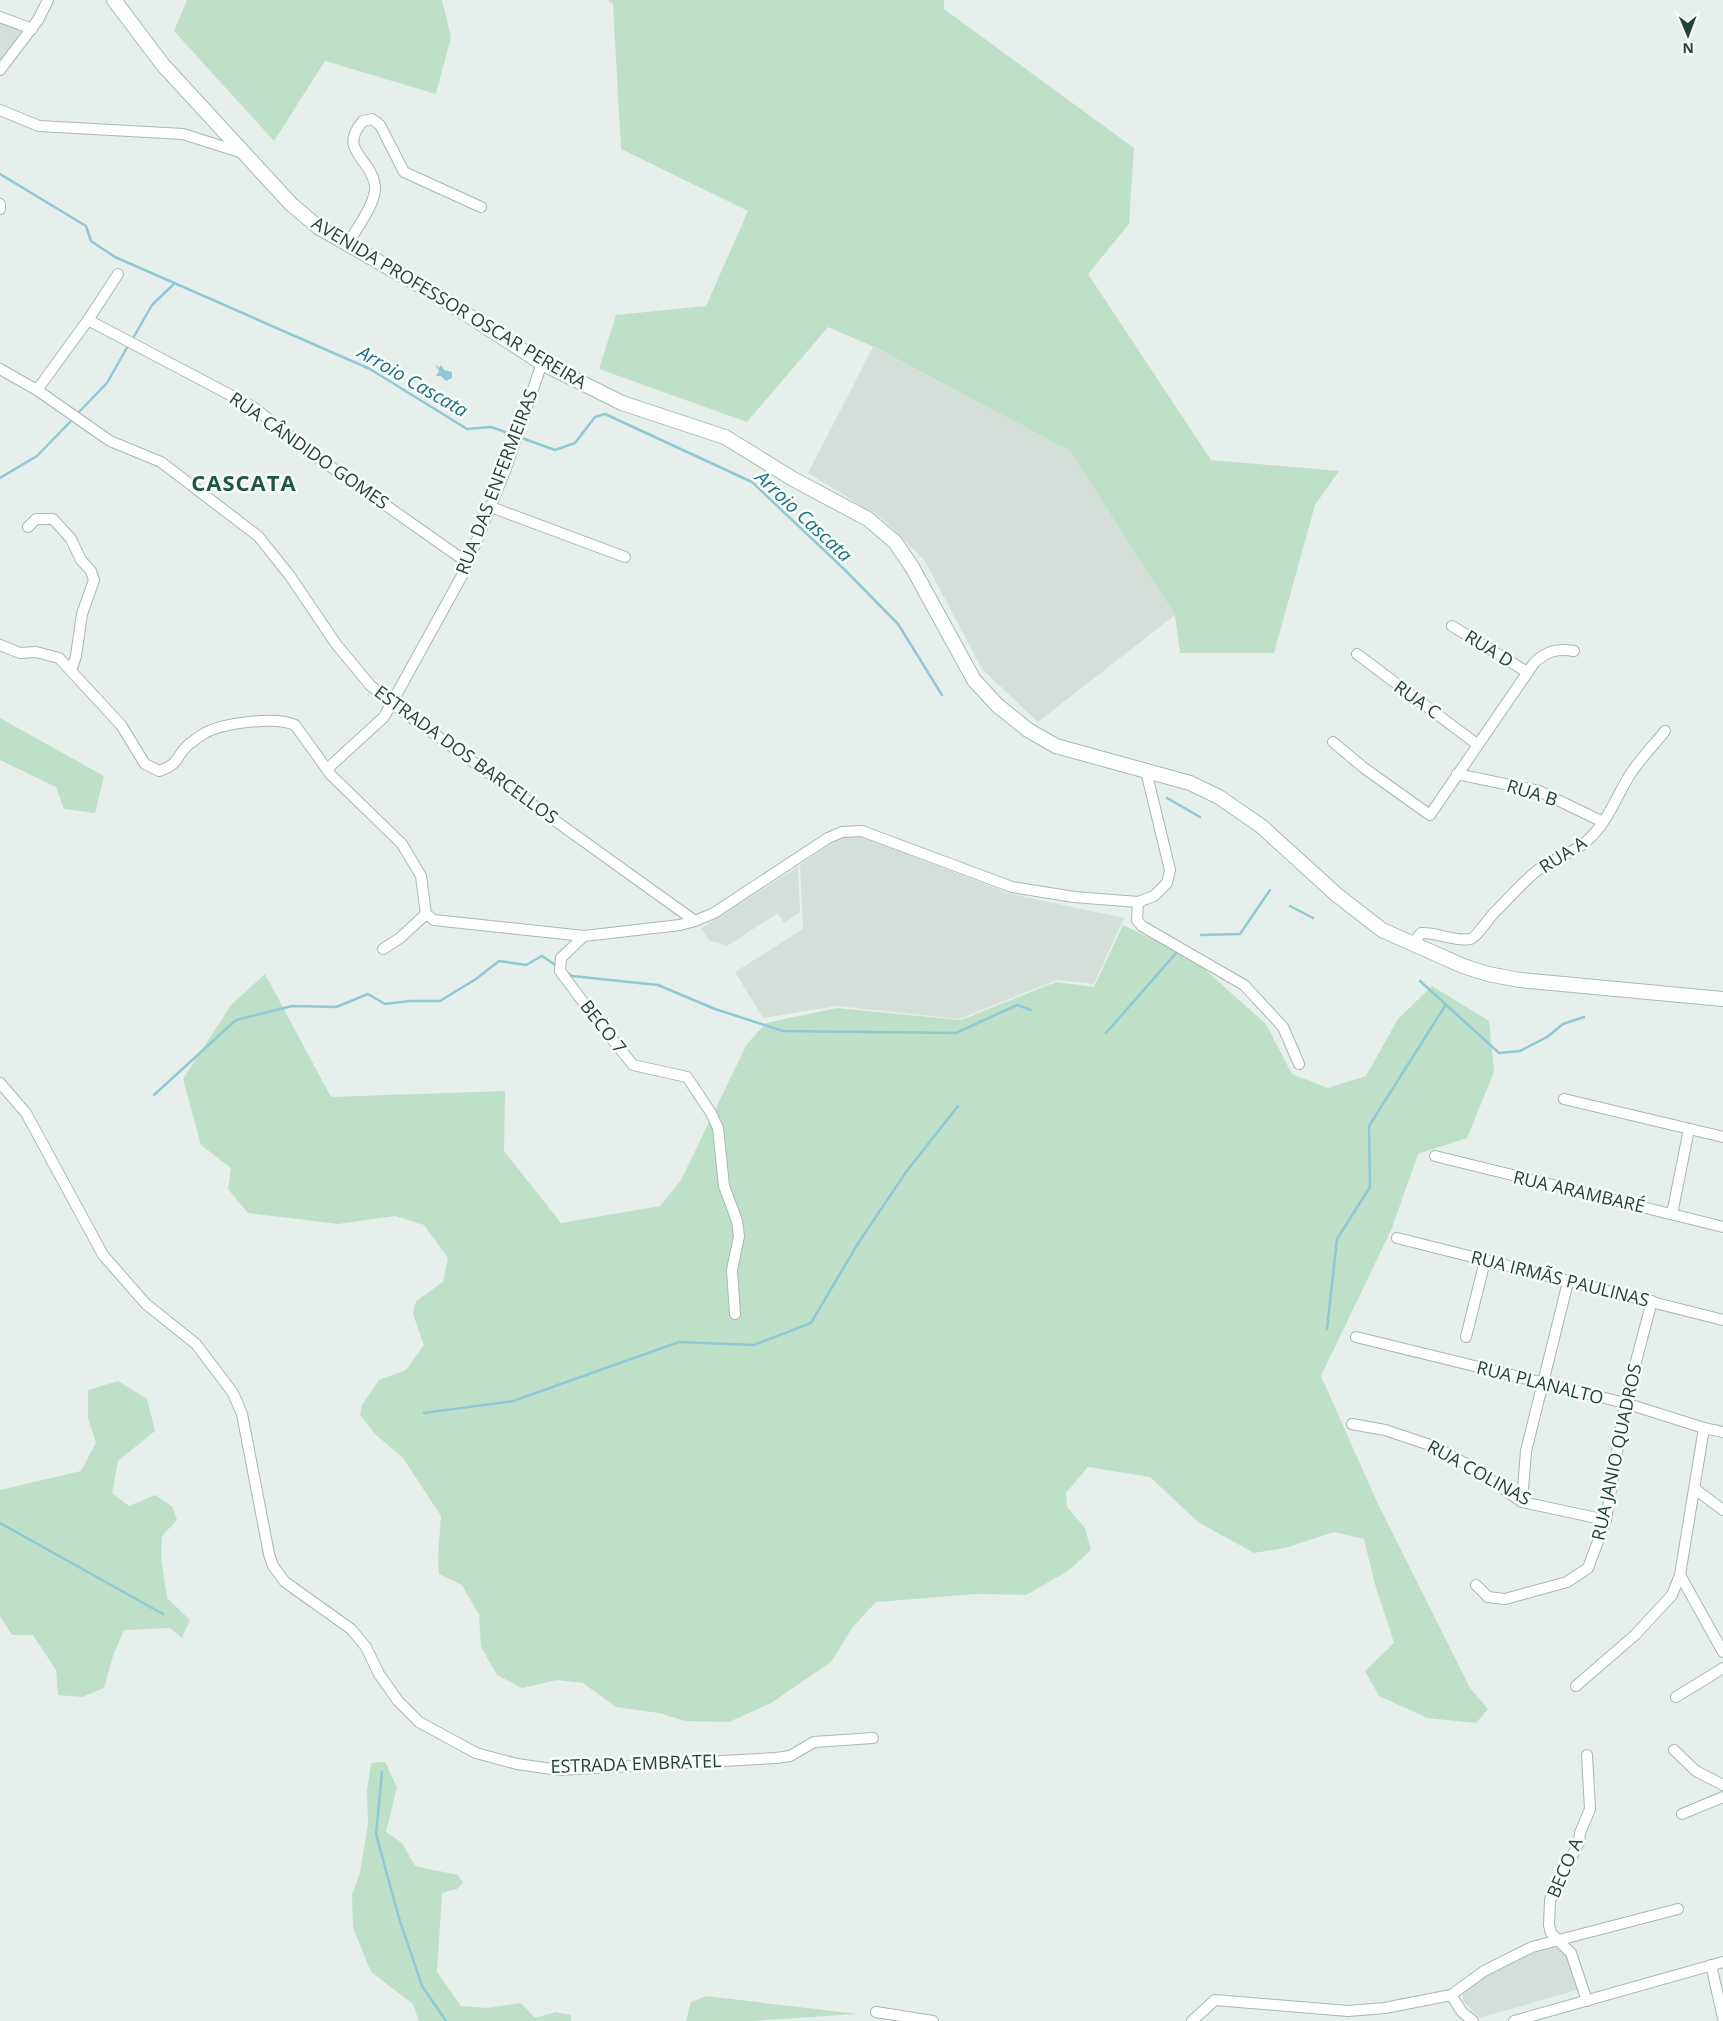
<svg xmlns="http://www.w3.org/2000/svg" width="1723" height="2021" viewBox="0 0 1723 2021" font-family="'Open Sans',sans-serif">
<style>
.built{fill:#d4dfda}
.green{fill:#bfe0c8}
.water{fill:#8ec9d4}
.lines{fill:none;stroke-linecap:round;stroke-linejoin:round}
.stream{stroke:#8ec9d4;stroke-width:2.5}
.minor-casing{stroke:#a8b8b2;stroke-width:12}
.secondary-casing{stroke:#a4bbb3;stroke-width:16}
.minor{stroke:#fff;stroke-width:10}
.secondary{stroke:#fff;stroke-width:14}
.labels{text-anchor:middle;stroke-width:5;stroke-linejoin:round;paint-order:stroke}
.street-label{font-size:18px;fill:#24423a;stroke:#f7fbf9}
.water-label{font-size:19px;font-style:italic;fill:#1c6f80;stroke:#f7fbf9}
.district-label{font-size:22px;font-weight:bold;letter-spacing:1px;fill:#1f5548;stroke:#f7fbf9}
</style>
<rect width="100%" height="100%" fill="#e6efeb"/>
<g class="built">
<path d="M0,20l23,6 -10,25 -13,16z"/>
<path d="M873,347l197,104 105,164 -137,107 -56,-53 -57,-108 -42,-42 -75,-46z"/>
<path d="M859,836l152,58 113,24 -30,66 -37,-4 -98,39 -122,-13 -74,12 -28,-46 68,-43 -3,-64 41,-28z"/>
<path d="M798,867l2,45 -16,11 -6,-10 -51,33 -18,-6 -8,-12z"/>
<path d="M1550,1945l15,1 15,43 -100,29 -17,-17v-11l15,-11z"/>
</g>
<g class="green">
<path d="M187,0h255l9,37 -15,57 -111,-33 -51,80 -100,-110z"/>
<path d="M608,0h336v9l190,139 -5,76 -41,50 123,186 128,11 -24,34 -41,148h-94l-5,-38 -105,-164 -196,-104 -46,-20 -81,95 -148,-53 17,-54 90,-9 42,-95 -127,-62 -8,-145z"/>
<path d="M0,718l104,58 -9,37 -31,-4 -8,-22 -56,-27z"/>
<path d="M1123,925l69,33 74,66 26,50 36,14 38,-12 32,-57 34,-33 57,35 5,51 -27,66 -49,16 -26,74 -71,148 56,126 93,186 18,21 -12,14 -49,-5 -48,-22 -14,-25 29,-28 -20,-62 -10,-42 -30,-7 -49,16 -31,5 -56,-31 -48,-45 -62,-10 -22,26 1,14 18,21 6,22 -23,21 -42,24 -50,-1 -100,8 -24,26 -21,34 -60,41 -42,19 -44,-1 -26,-8 -43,-6 -33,-24 -26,-3 -35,8 -25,-13 -16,-28 -2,-32 -17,-30 -23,-11 -1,-18 3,-40 -38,-58 -28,-24 -15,-19 2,-10 17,-25 27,-10 18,-25 -11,-31 3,-13 27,-19 5,-24 -24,-33 -29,-9 -57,8 -90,-11 -20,-24 3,-21 -30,-23 -18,-66 48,-74 34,-31 66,123 174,-6 -1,60 57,72 99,-17 21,-26 66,-136 19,-21 71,-15 124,12 95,-38 38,5z"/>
<path d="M118,1381l29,18 8,32 -37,30 -6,32 17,13 26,-11 17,11 5,14 -15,16 -1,20 6,42 23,22 -8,18 -12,-10 -46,2 -11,26 -9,32 -22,9 -24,-2 -2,-25 -23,-35h-21l-12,-19v-126l81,-19 15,-28 -8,-25v-28z"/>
<path d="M385,1762l12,25 -11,45 16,11 13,23 43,9 5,8 -6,6 -15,4 -5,79 24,34 26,2 34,-5 14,15 21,-6 15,3v6h-152l-6,-17 -42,-32 -18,-44 -1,-34 8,-21 8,-50 -1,-33 4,-27z"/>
<path d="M706,1996l152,18 -106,7h-66l5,-19z"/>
</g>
<path class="water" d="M435,364l4,4 2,-3 3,5 8,2v6l-6,3 -5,-5h-5l3,-5z"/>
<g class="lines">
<g class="stream">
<path d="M0,174l86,52 5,15 24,16 255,112 97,60 24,-2 23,8"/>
<path d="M132,340l20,-35 23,-22"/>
<path d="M77,414l30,-31 22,-39"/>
<path d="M519,437l36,13 20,-7 20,-26 10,-3 147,68 93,88 53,54 44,71"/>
<path d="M0,478l37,-22 37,-38"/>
<path d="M1167,798l33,19"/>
<path d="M1290,906l23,12"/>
<path d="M1201,935l39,-1 30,-44"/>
<path d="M566,972l6,4 86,9 57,24 68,22 173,2 61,-28 14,5"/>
<path d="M1420,981l79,72 21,-2 27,-14 16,-13 21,-7"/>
<path d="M1106,1033l71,-81"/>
<path d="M154,1095l82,-75 56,-14 44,1 32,-13 17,10 25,-3h30l36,-22 23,-18 27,4 16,-9 15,10"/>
<path d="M1327,1329l10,-90 33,-52 -1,-61 76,-120"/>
<path d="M424,1413l89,-12 166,-59 75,3 57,-22 46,-78 49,-73 52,-66"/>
<path d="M0,1523l163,91"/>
<path d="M382,1772l-6,62 23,84 23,68 24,35"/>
</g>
<defs>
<g id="minor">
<path d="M0,17l32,12"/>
<path d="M0,70l38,-50 10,-20"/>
<path d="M0,110l39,16 144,8 60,19"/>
<path d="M0,204v5"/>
<path d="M347,245c8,-14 30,-43 28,-59 -4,-29 -38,-35 -12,-65l9,-2 8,6 24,47 77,35"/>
<path d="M88,320l165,87 64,50 151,106"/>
<path d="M0,369l37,21 73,51 51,21 97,74 32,40 46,68 34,41 21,18 304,218"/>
<path d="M37,390l51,-70 30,-46"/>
<path d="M491,507l134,50"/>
<path d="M28,527l8,-8h17l18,20 10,21 10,11 3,9 -12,34 -6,42 -5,15"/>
<path d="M1452,626l75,46"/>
<path d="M0,645l20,8 16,-1 23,6 62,67 24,39 14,7c23,-8 15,-14 30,-27 5,-3 10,-8 16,-11 18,-10 71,-17 90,-8l36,50 71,69 19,32 5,38 8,6 150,16 96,-11 15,-4 19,-8 114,-75 14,-6 20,-1 150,56 62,10 64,5 16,-6 13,-13 3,-13 -24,-99"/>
<path d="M1357,654l121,91"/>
<path d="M1333,742l31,26 66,47 104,-152c13,-12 23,-15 40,-12"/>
<path d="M327,769l57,-52 80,-145 41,-101 37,-108"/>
<path d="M1457,774l82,17 64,31"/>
<path d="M1138,902l-1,18 5,6 102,59 39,42 16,37"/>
<path d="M584,936l-23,22 -1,13 35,47 38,47 54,12 24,36 7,15 6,58 13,35 2,15 -7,34 3,44"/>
<path d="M1413,944l8,-11c16,-1 33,9 49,6 7,-1 20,-24 28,-30 13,-13 29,-32 44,-42 19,-13 35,-14 51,-32 17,-18 25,-42 38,-62 10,-15 23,-28 34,-42"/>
<path d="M383,949l17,-11 26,-24"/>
<path d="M0,1083l26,30 77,142 43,49 50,40 37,49 9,21 27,140 4,12 12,16 66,47 15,18 13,27 19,27 21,21 57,31 41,11 42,6 217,-12 14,-2 24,-14 59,-4"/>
<path d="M1564,1099l159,38"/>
<path d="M1435,1156l288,71"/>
<path d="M1672,1214l17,-85"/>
<path d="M1397,1238l326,82"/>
<path d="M1356,1337l269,66 79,25 19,4"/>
<path d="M1466,1337l19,-76"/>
<path d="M1352,1424l33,6 51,17 39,22 47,33 84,18"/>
<path d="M1695,1489l28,21"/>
<path d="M1522,1502l4,-51 42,-169"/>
<path d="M1680,1575l43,77"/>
<path d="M1476,1585l12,12 17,2 62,-17 21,-14 18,-48 19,-117 27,-102"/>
<path d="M1576,1686l59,-51 37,-40 8,-20 24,-147"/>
<path d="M1676,1697l47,-29"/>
<path d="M1674,1750l22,21 27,14"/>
<path d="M1682,1814l41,-17"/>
<path d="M1711,1965l12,53"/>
<path d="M1451,1995l11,17 11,9"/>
<path d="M1587,2001l-16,-48 -20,-20 -2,-8 1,-25 29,-58 1,-9 10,-24 -3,-54"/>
<path d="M876,2012l57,9"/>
<path d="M1192,2021l23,-21 133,11 37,-3 66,-13 33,-24 48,-24 146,-38"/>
<path d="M1514,2021l209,-59"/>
</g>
<path id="secondary" d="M114,0l49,65 128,139 27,23 122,70 102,66 80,40 103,34 68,42 75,40 27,23 17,25 62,113 23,25 31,25 28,16 134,37 29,14 42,29 76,69 45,35 81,36 25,8 32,6 203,19"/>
</defs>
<use href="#minor" class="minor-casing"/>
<use href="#secondary" class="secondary-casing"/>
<use href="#minor" class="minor"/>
<use href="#secondary" class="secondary"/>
</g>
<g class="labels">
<g class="street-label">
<text transform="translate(449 303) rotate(31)" y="6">AVENIDA PROFESSOR OSCAR PEREIRA</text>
<text transform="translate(309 451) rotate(35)" y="6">RUA CÂNDIDO GOMES</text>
<text transform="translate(497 482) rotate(-69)" y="6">RUA DAS ENFERMEIRAS</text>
<text transform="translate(1489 649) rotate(32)" y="6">RUA D</text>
<text transform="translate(1417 700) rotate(35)" y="6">RUA C</text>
<text transform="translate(466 755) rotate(36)" y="6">ESTRADA DOS BARCELLOS</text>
<text transform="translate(1532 793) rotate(17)" y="6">RUA B</text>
<text transform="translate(1563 855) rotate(-33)" y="6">RUA A</text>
<text transform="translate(603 1027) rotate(52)" y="6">BECO 7</text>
<text transform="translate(1579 1192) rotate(13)" y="6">RUA ARAMBARÉ</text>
<text transform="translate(1560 1279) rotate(14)" y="6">RUA IRMÃS PAULINAS</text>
<text transform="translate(1540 1383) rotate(14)" y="6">RUA PLANALTO</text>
<text transform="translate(1617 1452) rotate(-78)" y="6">RUA JANIO QUADROS</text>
<text transform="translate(1479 1473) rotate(29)" y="6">RUA COLINAS</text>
<text transform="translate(636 1764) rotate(-2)" y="6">ESTRADA EMBRATEL</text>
<text transform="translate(1565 1868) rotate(-67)" y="6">BECO A</text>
</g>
<g class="water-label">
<text transform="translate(413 381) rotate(30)" y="7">Arroio Cascata</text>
<text transform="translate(804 516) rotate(43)" y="7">Arroio Cascata</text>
</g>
<g class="district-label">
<text x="244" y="491">CASCATA</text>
</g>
</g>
<g transform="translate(1688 35) rotate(179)" stroke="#f7fbf9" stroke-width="4" paint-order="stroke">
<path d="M0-4L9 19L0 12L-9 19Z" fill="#24423a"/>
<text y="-8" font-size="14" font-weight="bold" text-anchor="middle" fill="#24423a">N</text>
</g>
</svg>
